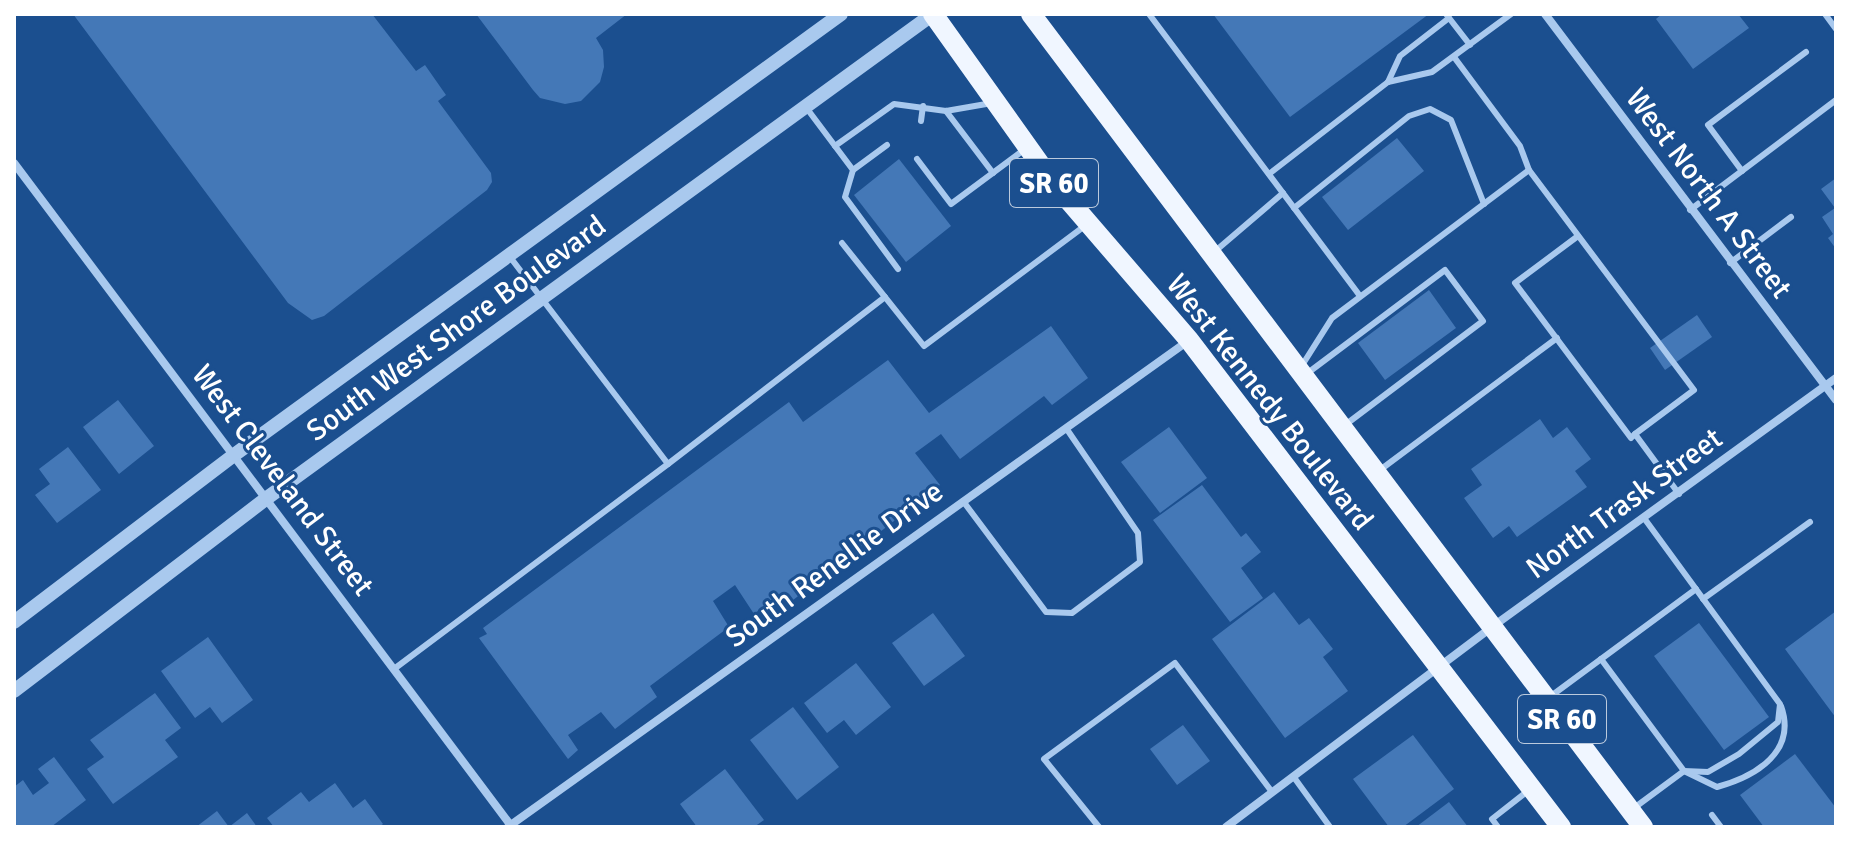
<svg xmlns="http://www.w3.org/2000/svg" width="1850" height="841" viewBox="0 0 1850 841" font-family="Signika,sans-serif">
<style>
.building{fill:#4478b7}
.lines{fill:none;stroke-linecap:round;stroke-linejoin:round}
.service{stroke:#a9c9ee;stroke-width:6}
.minor{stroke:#a9c9ee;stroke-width:8}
.tertiary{stroke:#a9c9ee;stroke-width:14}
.primary{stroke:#f0f6ff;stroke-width:20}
.labels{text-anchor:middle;stroke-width:6;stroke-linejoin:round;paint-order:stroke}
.shield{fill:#1b4f8f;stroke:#bbcadd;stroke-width:2}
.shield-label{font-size:28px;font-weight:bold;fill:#fff}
.street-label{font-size:30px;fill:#fff;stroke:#1b4f8f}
</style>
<rect width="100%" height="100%" fill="#1b4f8f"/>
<g class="building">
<path d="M73,14h299l44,57 9,-6 21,30 -8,6 53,72 1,9 -5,8 -163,126 -12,4 -24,-17z"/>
<path d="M476,14h151l-31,24 7,12 1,17 -4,15 -19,19 -16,3 -25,-6 -7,-8z"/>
<path d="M1213,14h216l-139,103z"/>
<path d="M1662,14h76l11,14 -56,41 -37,-50z"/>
<path d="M1397,138l27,33 -76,59 -26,-33z"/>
<path d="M899,159l52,67 -45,36 -52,-67z"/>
<path d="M1836,178v71l-8,-11 5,-4 -11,-17 13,-9 -14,-19z"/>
<path d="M1429,290l27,38 -71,52 -27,-37z"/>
<path d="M1697,315l15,22 -47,33 -15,-22z"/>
<path d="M1051,326l37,52 -36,27 -8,-9 -84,63 -19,-25 -26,19 25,32 -152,119 -8,-10 -26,20 -19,-29 -22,16 16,26 -79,59 7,11 -42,32 -14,-17 -33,23 10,15 -10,9 -89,-121 8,-4 -4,-6 306,-226 14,20 85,-62 41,53z"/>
<path d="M118,400l36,46 -35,28 -36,-47z"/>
<path d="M1540,419l13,19 14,-11 24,32 -16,12 12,16 -70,50 -8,-11 -16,12 -29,-40 18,-13 -11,-16z"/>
<path d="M1169,427l38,51 -47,35 -39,-51z"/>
<path d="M68,447l33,43 -44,33 -22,-28 15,-11 -11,-15z"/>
<path d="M1202,485l39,52 5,-4 15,19 -20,16 22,30 -33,24 -77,-102z"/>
<path d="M1274,592l25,33 10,-7 24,31 -10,8 25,34 -63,47 -73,-99z"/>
<path d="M1836,611v107l-51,-69z"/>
<path d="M933,613l32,43 -41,30 -32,-43z"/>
<path d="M1699,623l70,94 -45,33 -70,-94z"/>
<path d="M208,637l45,63 -31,23 -12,-16 -15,11 -34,-47z"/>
<path d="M856,663l35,44 -35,28 -12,-15 -17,13 -23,-30z"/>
<path d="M155,693l26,35 -16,12 13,17 -65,47 -26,-35 17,-12 -14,-17z"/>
<path d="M793,707l46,60 -42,33 -47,-60z"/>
<path d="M1183,725l27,36 -33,24 -27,-36z"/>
<path d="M1413,735l41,54 -51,38h-14l-36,-48z"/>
<path d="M1795,754l41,54v19h-72l-24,-32z"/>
<path d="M54,757l32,43 -35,27h-37v-40l9,-7 10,15 16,-12 -11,-14z"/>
<path d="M725,769l39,51 -10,7h-57l-17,-23z"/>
<path d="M335,783l18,25 12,-9 18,25 -4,3h-105l-7,-9 34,-26 8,10z"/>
<path d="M1449,802l19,25h-52z"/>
<path d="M217,811l12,16 18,-14 10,14h-61z"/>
</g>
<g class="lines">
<g class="service">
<path d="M1149,14l211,282"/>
<path d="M1446,14l24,31"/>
<path d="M1825,14l11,15"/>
<path d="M1454,57l66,89 9,24 165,220 -59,44"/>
<path d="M1388,82l12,-26 49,-38"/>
<path d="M805,106l48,64 -8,27 53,72"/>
<path d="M946,111l47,62"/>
<path d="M921,121l2,-15"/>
<path d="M835,146l59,-42 52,7 46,-8"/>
<path d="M917,159l34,45 74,-55"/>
<path d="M853,170l34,-25"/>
<path d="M1742,171l-34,-46 98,-73"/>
<path d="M1269,174l119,-92 44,-10 79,-58"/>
<path d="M1294,208l115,-92 21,-7 21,11 33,84"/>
<path d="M1690,210l146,-110"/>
<path d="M1578,236l-63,47 116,155 4,-4 44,60"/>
<path d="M842,243l82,103 162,-121"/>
<path d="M1213,253l70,-60"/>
<path d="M510,257l158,207 217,-167"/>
<path d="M1730,263l61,-46"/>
<path d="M1301,367l31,-49 197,-148"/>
<path d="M1305,375l140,-105 38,51 -138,104"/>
<path d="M1380,470l177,-132"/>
<path d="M963,501l83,111 26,1 68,-51 -2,-29 -72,-105"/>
<path d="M1703,599l107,-77"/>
<path d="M1601,659l83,112 33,16c40,-11 80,-36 64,-81"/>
<path d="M394,669l274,-205"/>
<path d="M1551,696l145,-107"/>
<path d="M1293,776l37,51"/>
<path d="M1634,808l50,-37 24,1 31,-18 39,-32 2,-18 -136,-186"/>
<path d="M1712,815l9,12"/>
<path d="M1099,827l-55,-68 131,-96 97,129"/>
<path d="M1498,827l-6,-8 37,-29"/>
</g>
<g class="minor">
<path d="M1545,14l291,386"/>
<path d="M14,163l498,664"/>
<path d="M508,827l680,-486"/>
<path d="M1226,827l266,-200 344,-249"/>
</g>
<g class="tertiary">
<path d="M14,622l220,-167 607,-441"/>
<path d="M14,691l253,-193 666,-484"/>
</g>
<g class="primary">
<path d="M933,14l119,167 137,159 372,487"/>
<path d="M1031,14l612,813"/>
</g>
</g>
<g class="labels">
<g class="shield">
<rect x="1010" y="159" width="88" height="48" rx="6"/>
<rect x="1518" y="695" width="88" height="48" rx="6"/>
</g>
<g class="shield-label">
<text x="1054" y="193">SR 60</text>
<text x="1562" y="729">SR 60</text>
</g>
<g class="street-label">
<text transform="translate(1709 193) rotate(53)" y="10">West North A Street</text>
<text transform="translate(456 328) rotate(-36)" y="10">South West Shore Boulevard</text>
<text transform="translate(1270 402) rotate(52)" y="10">West Kennedy Boulevard</text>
<text transform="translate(283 480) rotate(53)" y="10">West Cleveland Street</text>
<text transform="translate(1624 503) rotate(-36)" y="10">North Trask Street</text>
<text transform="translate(834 564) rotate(-36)" y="10">South Renellie Drive</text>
</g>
</g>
<rect width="1850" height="841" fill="none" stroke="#ffffff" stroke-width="32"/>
</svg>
